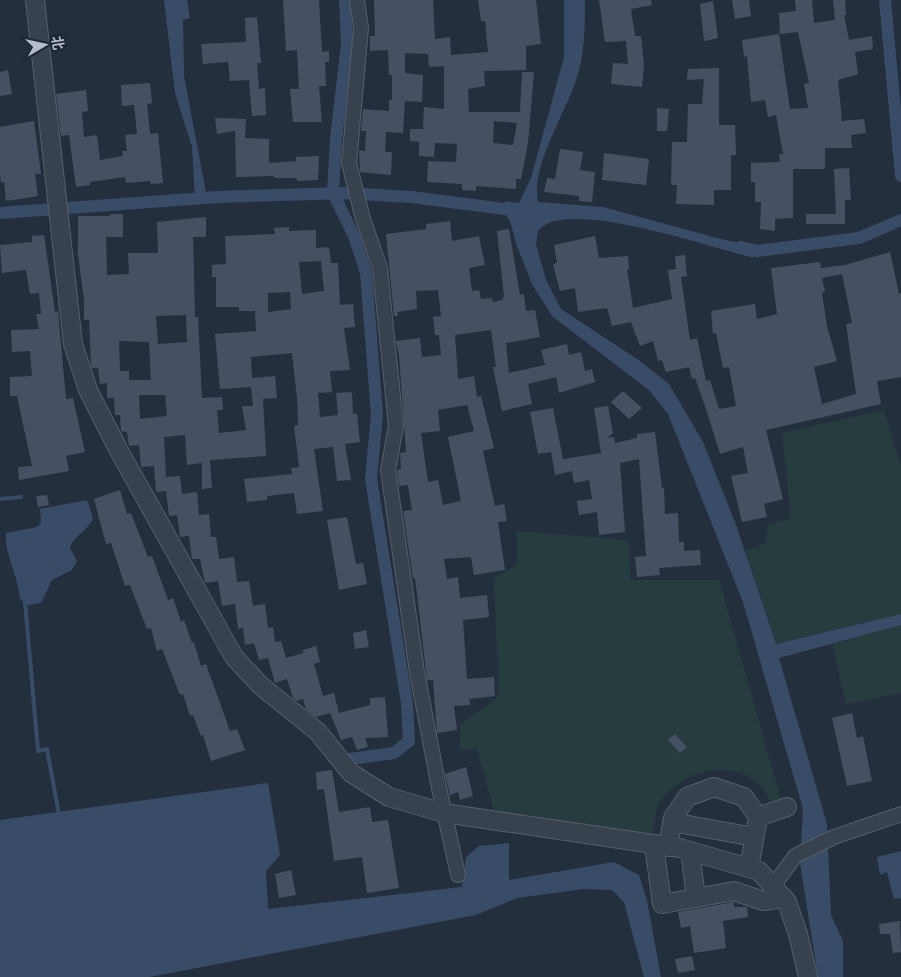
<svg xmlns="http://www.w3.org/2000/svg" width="901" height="977" viewBox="0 0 901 977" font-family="'IBM Plex Sans','Noto Sans SC',sans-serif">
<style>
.green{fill:#263c3f}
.water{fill:#394c67}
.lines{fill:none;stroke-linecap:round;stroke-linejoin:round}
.stream{stroke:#394c67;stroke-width:4}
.canal{stroke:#394c67;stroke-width:12}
.building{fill:#455162;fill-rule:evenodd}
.minor-casing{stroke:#565f6c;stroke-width:16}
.tertiary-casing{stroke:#565f6c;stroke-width:20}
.minor{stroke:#38414e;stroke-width:14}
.tertiary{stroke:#38414e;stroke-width:18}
</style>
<rect width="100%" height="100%" fill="#242f3e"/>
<g class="green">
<path d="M884,410l17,56v148l-125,30 -31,-93 20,-7 3,-19 23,-7 -9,-85z"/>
<path d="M517,531l112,9 1,40h89l63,223 -9,3c-3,-5 -6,-12 -10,-17 -27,-33 -79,-20 -102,11 -6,8 -7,27 -9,37l-157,-23 -18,-65 -17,1v-25l39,-29 -5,-118 23,-13z"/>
<path d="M901,625v68l-55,11 -14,-60z"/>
</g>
<g class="water">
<path d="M164,0h23l3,18 -7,2 1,56 23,122 -12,1 -3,-52 -17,-54z"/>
<path d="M564,0h21c0,29 0,56 -10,83 -11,32 -45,86 -37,119l65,5 114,31 40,9 -3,11c-49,-13 -153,-48 -200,-37 -5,1 -12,6 -16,9l-2,14 10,36 15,29 79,52 29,23 34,58 32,80 41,122 125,-30v11l-122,33 48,166 4,91 12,26v36h-25l-18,-114 3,-54 -60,-207 -75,-188 -18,-23 -98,-75 -20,-32 -15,-38 -7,-25 -6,-9 1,-11 14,2 12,-25 33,-121z"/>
<path d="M87,500l6,18c-5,13 -20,18 -23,30l7,13 -5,9 -20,10 -11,23 -13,2 -8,-6c-2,-25 -16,-45 -14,-66l31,-6 4,-4 -1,-14z"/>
<path d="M268,783l12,72 -14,16 2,38 194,-22 4,-30 13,-11 30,-3v37l105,-18 25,13 8,25 14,77h-17l-20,-75 -12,-12 -29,-1 -66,9 -41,17 -327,62h-149v-157z"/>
<path d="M901,851v47l-7,1 -7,-27 -7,3 -3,-18z"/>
</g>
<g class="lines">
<g class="stream">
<path d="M0,499l21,-2"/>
<path d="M25,602l13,149 9,-2 12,66"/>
</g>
<g class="canal">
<path d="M345,0l2,45 -11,94 -3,54 21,43 12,37 11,142 -6,64 36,224 2,38 -15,12 -44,6"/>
<path d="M885,0l16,176"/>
<path d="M0,213l218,-16 127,-4 66,4 109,14"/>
<path d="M741,247l16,4 102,-13 42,-18"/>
</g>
</g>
<g class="building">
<path d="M283,0h36l3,52 7,-1v11h-4l1,24h-7l3,36h-29l-3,-33h9l-2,-39 -11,1z"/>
<path d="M374,0h59l2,39 15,-2 1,18 37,-3 -3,-31h-4l-3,-21h58l5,44 -15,2v24l-42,1 1,15 -17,3 1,23h51l2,-40h12l-6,71 -7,36h-5v10l-40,-3v5l-14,-1v-6l-35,-2 1,-21 28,1 1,-18 -22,-1 -1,14 -15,-1v-14l-9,-1v-12h13l1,-22 20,2v-43l-15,1 -1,-13 -23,-1v20l18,2 -1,27 -17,-1 -2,32 -17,-1 -1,20h7l-1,23 -31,-3 -1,-22 6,1 1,-20h-5l2,-22 26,2v-11h3v-25h-3l-1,-25 -18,1v-15h5zM494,121l23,2 -4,22 -20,-2z"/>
<path d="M599,0h52l1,5 -21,4 4,27h6l3,30 -2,21 -31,-3 2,-21 15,1 -2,-23 -21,1z"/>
<path d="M732,0h17l2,16 -16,3z"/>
<path d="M795,0h17l2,23 21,-3 -2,-20h12l1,15h-2l5,25 23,-4 1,13 -18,3 3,22 -20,6 4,41 22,-2 2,14 -15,2 1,13h-27v21h-32v49l-18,1v12l-15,-2 1,-27h-6v-20h-4v-19l29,-1 -1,-8h4l-7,-39 -8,2 -3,-17 -14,2 -4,-46 -3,1 -2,-17 37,-6 11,75 18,-1 -4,-24 5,-1 -11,-51 -18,2 -1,-21 17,-2z"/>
<path d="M713,1l5,37 -14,3 -4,-37z"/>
<path d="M257,17l4,46h-4l2,26 6,-1 1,27 -14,1 -3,-36 -19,1 -2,-19 -25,2 -2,-20 45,-2 -1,-24z"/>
<path d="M719,68v57h16l1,30h-5v35h-17v15l-38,-1 1,-19h-6l1,-43h15l1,-38h14l2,-25 -17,1 1,-11z"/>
<path d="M8,70l4,24 -12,2v-24z"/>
<path d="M150,83l2,20 -5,1 3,30 8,-1 5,50 -12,1 -1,-3 -24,2 -1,-6 -35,5v3l-14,2 -7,-52 -8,1 -5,-42 30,-4 2,21 -6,1 2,25 13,-2 3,25 23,-4 -1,-5h5l-2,-16 12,-1 -3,-29 -12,1 -1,-21z"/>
<path d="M657,108l12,1 -2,22h-10z"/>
<path d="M215,118l31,1 -1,19 24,1v24l27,-2v-4l23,-1 -1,24 -21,1v-3h-23v-2l-38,1 -1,-46 -18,3z"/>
<path d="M34,121l7,53h-6l3,22 -32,5 -2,-19 -3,1 -1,-9v-47z"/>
<path d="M560,149l23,3 -3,18 15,2 -3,30 -13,-1v-5l-35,-4 3,-14 8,1z"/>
<path d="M604,153l45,6 -3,26 -44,-5z"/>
<path d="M849,168l2,32h-6v24h-39v-10h30l-2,-45z"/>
<path d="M110,214h13v23h-17l1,38 22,-1 -1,-21h30l-1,-31 49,-5v20h-13l2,80h3l4,81 20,-1 1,13h-6l2,23 27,-3 -4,-24h11l-2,-19 -31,2 -5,-55 41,-3 -1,-20h-16v-4h-23v-30h-4v-12l14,-1 -1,-28 50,-2 -1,-6 15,-1v4l27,-1v18l13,-1 2,16h7l2,42 13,-1 2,23 -11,1 6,42 -20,1 2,21 -14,1 2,24 18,-2 -2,-22 16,-1 1,22h4l3,28 -15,2 6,36 -14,1 -4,-34 -19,2 9,62 -26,3 -3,-21 -27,3v4l-20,2 -3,-23 48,-5 -1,-6 8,-1 -5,-41 4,-1 -1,-27 -5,-45 -41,4 1,21 23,-2 2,22 -14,1 3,57 -56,4 2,28 -10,1v-26l-15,2 -2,-30 -21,2 2,40 14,-1 2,18 15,-2 2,23 10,-1 2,23h5l3,22 15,-2 3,25 12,-1 4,25 12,-2 3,24 5,-1 2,15 6,-1 5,17 17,-5v-3l13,-4 4,16 -6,2 9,32 11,-3 5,20 31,-8v-7l15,-1 3,40 -23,1 3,9 -11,3 -5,-13 -11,3 -11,-27 -14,4 -10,-8 -3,-10 -6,2 -4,-3 -6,-19 -12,4 -7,-25 -9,2 -5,-17 -9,2 -2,-17 -5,1 -3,-25 -13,2 -4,-25 -13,2 -5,-24h-8l-3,-23 -9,1 -3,-22 -8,1 -3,-25 -10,1 -2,-26 -13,1 -2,-22 -10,1 -2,-14 -6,-1 -1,-16h-5l-1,-17h-7v-15l-7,1 -2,-16h-6l-1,-2 -2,-46h-5v-20l-6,-46v-38h32zM321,261l3,30 -22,3 -3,-32zM290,292l1,17 -23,3v-19zM186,315l1,27 -29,2 -2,-28zM119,341l30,1 2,38h-22v-9h-9zM139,395h26l2,21 -27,3z"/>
<path d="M450,221l2,20 27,-5 6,29 -16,3 3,23 7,-1 2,9 11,-1 1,4 9,-2 2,-4 -7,-65 12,-2 11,66 4,-1 2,17 9,-1 5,27 -34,6 3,30 36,-8 -4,-15 26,-6 2,11 12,-3 4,19 7,-2 3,13 -36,11 -3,-16 -28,7 4,20 -30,7 -9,-44h3l-5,-37 -36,5 3,44 16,-3 3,21 4,-1 13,52 -11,3 12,55 9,-2 3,17 -9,1 7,48 -31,5 -3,-18 -27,2 3,20 11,-2 2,21 27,-3 2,22 -26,3 4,59 27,-2 1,19 -26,3 1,6 -16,1 3,24 -20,3 -4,-53h-6l-1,-9 -11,-93h-2l-10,-67 9,-1 -4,-25 -9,1 -2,-16 4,-1 -1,-16 6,-1 -7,-97 -3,-14 24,-3 2,19 19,-2 -2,-20h-4l-2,-18 8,-1 -3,-26 -22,1 1,18 -20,3 1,4h-4l-8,-82 40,-5v-5zM467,405l7,26 -26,6 13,64 -18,4 -5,-25 -10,2 -7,-49 19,-2 -2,-21z"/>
<path d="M44,235l11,77 3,-1 8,88 7,-1 12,54 -19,4 3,15 -50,9 -1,-13 14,-1 -15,-70h-7v-19l22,-1 -2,-25 -18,1 -1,-22 28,-1 -3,-15h5l-2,-21 -9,1 -4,-24 -24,3 -2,-28 32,-3v-6z"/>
<path d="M595,236l4,22 29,-2 1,13h-2l6,39 39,-9 -4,-29 8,-1 -1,-13 10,-1 2,21 -6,1 9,63 7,-2 9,43 4,-1 9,29 17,-3 -7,-39 -6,1 -7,-35 -3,1 -2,-23 44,-7 2,15 20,-5 -6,-46 49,-6 1,6 24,-3 45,-13 9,42 2,-1v84l-24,4 4,23 -115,26 17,69 -19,5 3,13 -25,5 -11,-46 17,-3 -5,-26 -23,7 -14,-45 -11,-31 -3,1 -3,-12 -23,5 -4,-12 -4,1 -5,-20 -13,5 -9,-24 -19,4 -5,-18 -29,4 -3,-24 -15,3 -7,-27 4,-1 -3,-18zM842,274l10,49 -6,1 10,70 -34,10 -8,-37 23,-6 -10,-35 -5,-33 3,-1 -3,-14z"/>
<path d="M623,391l19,17 -13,11 -18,-17z"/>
<path d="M608,406l5,27 -6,5 7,-1 1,6 22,-5v-4l18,-2 7,56h2l1,26 13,-1 1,29h5v9l16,-1 1,15 -42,3 1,7 -23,2 -2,-20 11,-1 -7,-97 -19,4 5,69 -26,3 -2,-23 -18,3 -2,-14 15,-2 -3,-19 -15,3 -2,-12 -17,4 -4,-23 -13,2 -8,-42 23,-4 10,51 38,-6 -7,-45z"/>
<path d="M120,490l7,24 4,-1 17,44 4,-1 16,44 5,-2 8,24 3,-2 8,23 2,-1 7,24 5,-2 24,67 7,-2 8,21 -34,11 -8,-26 -2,1 -8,-21 -3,1 -7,-22 -3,1 -18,-46 -5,2 -6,-23 -4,1 -17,-44 -5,1 -14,-43 -5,1 -12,-45z"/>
<path d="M47,495l2,10 -11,2 -2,-11z"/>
<path d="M347,517l9,47 7,-1 4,21 -28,6 -12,-70z"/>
<path d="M366,630l3,17 -14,2 -2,-16z"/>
<path d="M852,713l5,25 6,-2 9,45 -25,5 -15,-68z"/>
<path d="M675,734l12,13 -7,6 -12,-13z"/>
<path d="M466,767l7,29 -13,4 -2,-8 -8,3 -5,-21z"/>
<path d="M332,770l7,42 31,-5 2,15 16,-2 11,68 -32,5 -5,-36 -28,4 -10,-72 -7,1 -1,-18z"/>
<path d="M291,870l5,25 -17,3 -4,-24z"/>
<path d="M734,902v5h13l1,10 -25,4 3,27 -32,5 -4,-27 -9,2 -3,-16z"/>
<path d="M900,921l1,31 -8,1 -3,-19h-10l-1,-10z"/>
<path d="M692,956l3,14 -17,3 -3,-14z"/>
</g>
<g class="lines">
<defs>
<g id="minor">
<path d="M357,0l4,28 -12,135 14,56 17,49 16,158 -8,44 29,202 21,111 20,92"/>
<path d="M774,885l21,-29 39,-19 67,-23"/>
</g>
<g id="tertiary">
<path d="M35,0l38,344 15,46 30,59 116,208 26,28 58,47 33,41 38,24 55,16 236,35 79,23 28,31 11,32 10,43"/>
<path d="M758,817l29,-10"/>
<path d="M672,822l82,15"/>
<path d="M654,844l8,60 72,-13 29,10 21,-3"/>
<path d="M668,847l5,-29 14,-21 27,-10 30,10 14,20 -9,51"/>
<path d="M690,851l6,47"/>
</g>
</defs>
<use href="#minor" class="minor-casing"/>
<use href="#tertiary" class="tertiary-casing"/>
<use href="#minor" class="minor"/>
<use href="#tertiary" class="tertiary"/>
</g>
<g transform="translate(45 45) rotate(81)" stroke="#1d2633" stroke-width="4" paint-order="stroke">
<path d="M0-4L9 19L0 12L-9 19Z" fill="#b4bcc9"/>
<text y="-8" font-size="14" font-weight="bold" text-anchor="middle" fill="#b4bcc9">北</text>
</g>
</svg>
